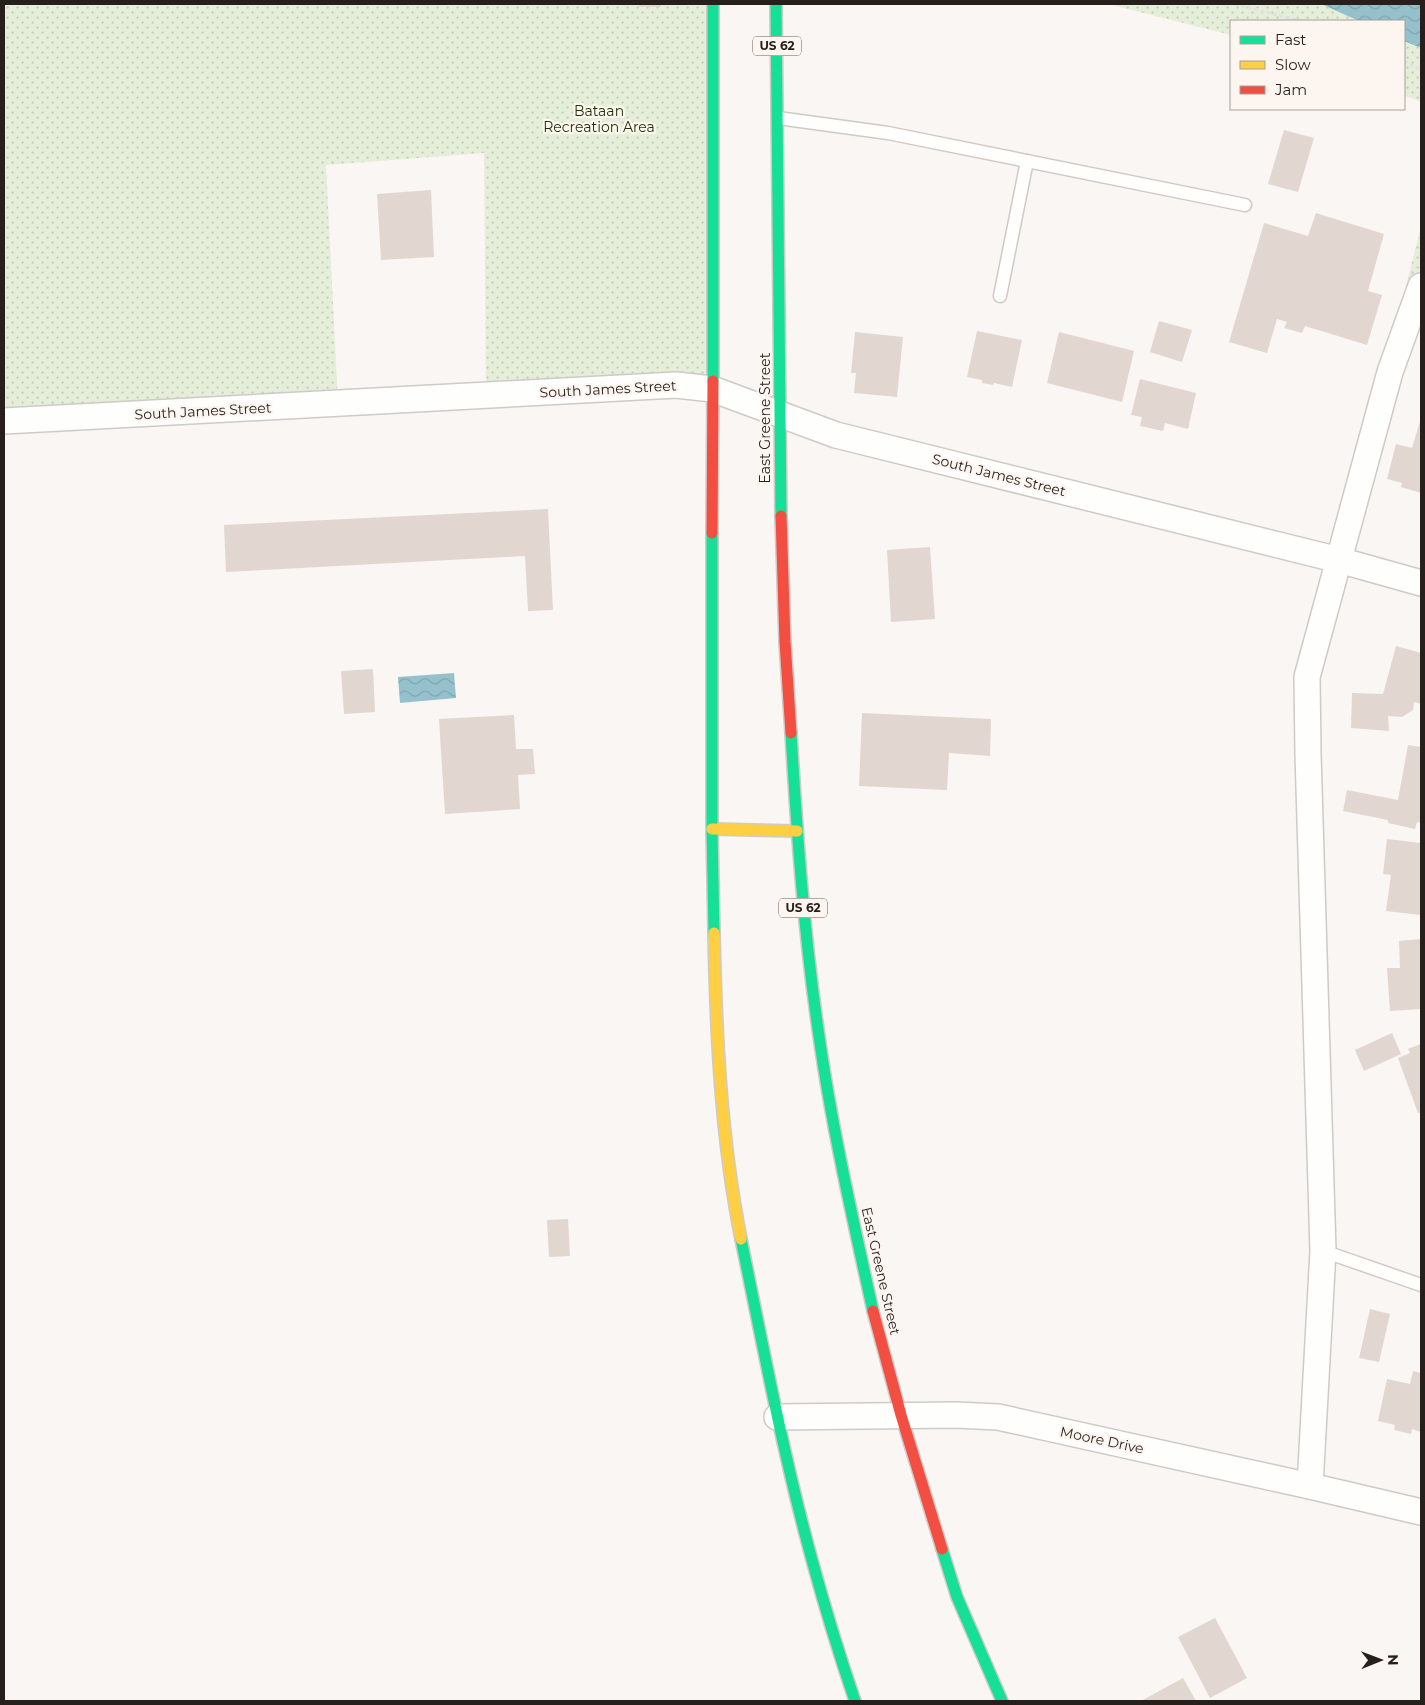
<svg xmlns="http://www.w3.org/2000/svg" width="1425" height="1705" viewBox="0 0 1425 1705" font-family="Montserrat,sans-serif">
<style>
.grass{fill:url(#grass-dots)}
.water{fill:url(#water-waves)}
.building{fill:#e2d6d0}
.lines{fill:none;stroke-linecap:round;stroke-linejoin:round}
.lane-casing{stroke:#d0cac6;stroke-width:15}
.street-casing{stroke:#d0cac6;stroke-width:28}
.fast-casing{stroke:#d0cac6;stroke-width:14}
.slow-casing{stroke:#d0cac6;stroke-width:14}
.jam-casing{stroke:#d0cac6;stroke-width:14}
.path{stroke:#e2e1e0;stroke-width:3;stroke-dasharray:4 2.5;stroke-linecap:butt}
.lane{stroke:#fefefd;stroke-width:12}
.street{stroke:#fefefd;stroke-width:25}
.fast{stroke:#16e098;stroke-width:11}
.slow{stroke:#ffcf43;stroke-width:11}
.jam{stroke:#f24e42;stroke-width:11}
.labels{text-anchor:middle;stroke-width:4.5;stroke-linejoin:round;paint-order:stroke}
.shield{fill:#fdf5f0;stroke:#675f5c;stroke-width:1}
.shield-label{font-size:12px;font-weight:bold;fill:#271f1c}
.park-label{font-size:14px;fill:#1d3200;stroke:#fdf5f0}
.street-label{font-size:14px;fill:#271f1c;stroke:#fdf5f0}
</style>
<defs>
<pattern id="grass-dots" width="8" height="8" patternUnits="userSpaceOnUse" patternTransform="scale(1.25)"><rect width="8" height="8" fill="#e5eed8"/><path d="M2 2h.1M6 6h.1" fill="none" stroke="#c4ccb9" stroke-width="1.8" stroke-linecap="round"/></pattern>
<pattern id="water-waves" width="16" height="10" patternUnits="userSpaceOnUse" patternTransform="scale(1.25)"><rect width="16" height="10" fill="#95c1cc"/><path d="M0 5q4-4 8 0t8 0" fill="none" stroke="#80a5af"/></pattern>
</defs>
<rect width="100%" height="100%" fill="#faf6f3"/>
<g class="grass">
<path d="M4,4h709l-1,385 -226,6 -2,-242 -158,12 12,238 -334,18z"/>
<path d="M1108,4h213l38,17h-128v14z"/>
<path d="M1404,41l17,7v54l-17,-7z"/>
<path d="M1421,226v79l-18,-7z"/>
</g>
<g class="water">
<path d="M1321,4h100v44l-17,-7v-20h-45z"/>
<path d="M454,673l2,25 -56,5 -2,-26z"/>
</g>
<g class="building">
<rect x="639" y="4" width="22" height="3"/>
<path d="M1284,130l30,8 -16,54 -30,-8z"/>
<path d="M431,190l3,67 -53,3 -4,-66z"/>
<path d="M1316,213l68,21 -16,57 14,4 -15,50 -62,-19 -3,7 -18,-5 3,-6 -10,-3 -10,34 -38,-11 35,-119 44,13z"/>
<path d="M1159,321l33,9 -10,32 -32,-10z"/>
<path d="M977,331l45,9 -10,47 -18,-4 -1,2 -11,-2v-3l-15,-3z"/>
<path d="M855,332l48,5 -6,60 -43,-4 2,-20h-5z"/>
<path d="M1059,332l75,19 -12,51 -75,-19z"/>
<path d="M1140,379l56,14 -8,36 -23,-6 -2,8 -23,-5 2,-9 -11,-2z"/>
<path d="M1421,418v75l-20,-6 1,-4 -15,-4 9,-35 16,4z"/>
<path d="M548,509l5,101 -25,1 -3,-55 -299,16 -2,-47z"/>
<path d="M930,547l5,72 -44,3 -4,-72z"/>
<path d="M1396,646l25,7v51l-7,-2 -1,8 -11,7 -14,-1 1,15 -38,-3 1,-35 31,1z"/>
<path d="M373,669l2,43 -31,2 -3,-43z"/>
<path d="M862,713l129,6 -1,37 -41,-3 -2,37 -88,-4z"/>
<path d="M514,715l2,34h17l2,25 -17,1 2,34 -75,5 -6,-95z"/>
<path d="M1408,745l13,2v76l-4,-1 -2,7 -27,-6v-3l-45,-9 4,-21 51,10z"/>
<path d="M1387,839l34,4v72l-35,-4 5,-36 -8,-1z"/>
<path d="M1421,939v70l-31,2 -3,-43h13l-1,-27z"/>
<path d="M1392,1033l9,21 -37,17 -9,-21z"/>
<path d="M1421,1044v68l-3,1 -20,-55 12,-5 -2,-4z"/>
<path d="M568,1219l2,37 -21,1 -2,-37z"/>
<path d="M1370,1309l20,5 -11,48 -20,-4z"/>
<path d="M1413,1371l8,2v59l-9,-3 -1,5 -17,-4 1,-5 -17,-4 9,-42 23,5z"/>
<path d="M1215,1618l32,60 -37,20 -32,-61z"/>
<path d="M1183,1678l13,23h-55z"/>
</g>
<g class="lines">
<defs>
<g id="lane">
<path d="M778,118l110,15 357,72"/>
<path d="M1000,296l27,-135"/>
<path d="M1323,1251l98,34"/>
</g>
<g id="street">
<path d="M4,421l672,-36 36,4 124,46 503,125 82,23"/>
<path d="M777,1417l179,-2 42,2 312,69 111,26"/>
<path d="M1310,1486l13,-235 -15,-497 -1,-77 83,-305 31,-86"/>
</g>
<g id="fast">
<path d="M776,4l5,512"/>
<path d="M713,381v-377"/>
<path d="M712,533v296l2,104"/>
<path d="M791,733c6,101 13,202 28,303 13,92 34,184 54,275"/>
<path d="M741,1239c22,107 42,215 71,321 13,48 27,94 43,141"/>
<path d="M942,1549l15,48 45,104"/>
</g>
<g id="slow">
<path d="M712,829l85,2"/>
<path d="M714,933c2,103 7,205 27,306"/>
</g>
<g id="jam">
<path d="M781,516l4,126 6,91"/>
<path d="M712,533l1,-152"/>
<path d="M873,1311l28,104 41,134"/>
</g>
</defs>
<use href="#lane" class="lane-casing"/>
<use href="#street" class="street-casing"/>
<use href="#fast" class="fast-casing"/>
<use href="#slow" class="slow-casing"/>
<use href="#jam" class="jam-casing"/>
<g class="path">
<path d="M1235,4l66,17"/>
<path d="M1404,61l17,9"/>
</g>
<use href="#lane" class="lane"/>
<use href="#street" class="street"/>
<use href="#fast" class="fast"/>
<use href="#slow" class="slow"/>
<use href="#jam" class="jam"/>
</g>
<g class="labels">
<g class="shield">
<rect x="753" y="36.5" width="48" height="19" rx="4"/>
<rect x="779" y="898.5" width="48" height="19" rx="4"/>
</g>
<g class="shield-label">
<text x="777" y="50">US 62</text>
<text x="803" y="912">US 62</text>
</g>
<g class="park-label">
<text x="599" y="116">Bataan<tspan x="599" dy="16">Recreation Area</tspan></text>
</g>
<g class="street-label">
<text transform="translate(608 389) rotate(-3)" y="5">South James Street</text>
<text transform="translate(203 411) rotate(-3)" y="5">South James Street</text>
<text transform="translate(765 418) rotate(-90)" y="5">East Greene Street</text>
<text transform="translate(999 475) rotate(14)" y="5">South James Street</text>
<text transform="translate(881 1271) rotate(77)" y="5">East Greene Street</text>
<text transform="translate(1102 1440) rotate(12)" y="5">Moore Drive</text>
</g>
</g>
<rect width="1425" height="1705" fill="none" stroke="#271f1c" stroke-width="10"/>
<rect x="1230" y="20" width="175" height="90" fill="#fdf5f0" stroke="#a79f9b"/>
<rect x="1240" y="36" width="25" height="8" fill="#16e098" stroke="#a79f9b"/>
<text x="1275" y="45" font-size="15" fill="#271f1c">Fast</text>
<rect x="1240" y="61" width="25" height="8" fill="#ffcf43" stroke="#a79f9b"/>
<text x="1275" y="70" font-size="15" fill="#271f1c">Slow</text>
<rect x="1240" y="86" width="25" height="8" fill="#f24e42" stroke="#a79f9b"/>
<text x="1275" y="95" font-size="15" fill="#271f1c">Jam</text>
<g transform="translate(1380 1660) rotate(89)" stroke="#fdf5f0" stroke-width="4" paint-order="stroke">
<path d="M0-4L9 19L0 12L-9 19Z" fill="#271f1c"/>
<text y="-8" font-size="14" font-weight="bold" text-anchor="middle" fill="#271f1c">N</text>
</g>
</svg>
